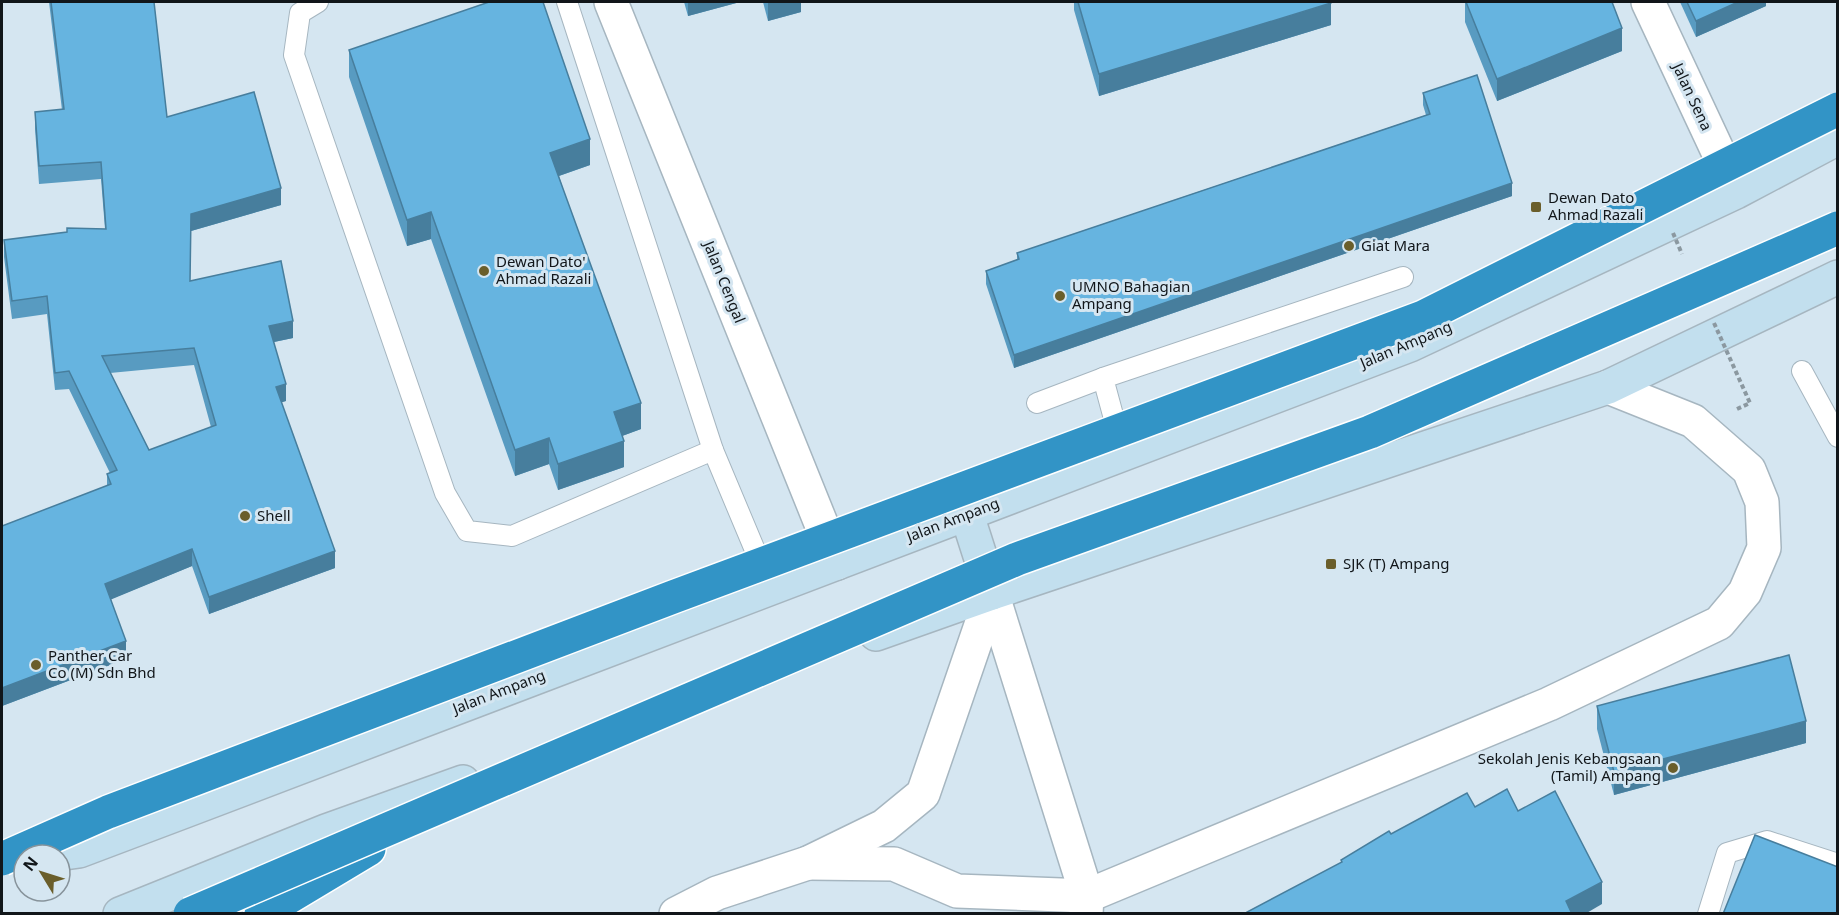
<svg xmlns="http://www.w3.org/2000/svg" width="1839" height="915" viewBox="0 0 1839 915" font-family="'Noto Sans',sans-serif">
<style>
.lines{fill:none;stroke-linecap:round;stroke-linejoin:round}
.lane-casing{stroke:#a6b6c0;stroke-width:22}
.street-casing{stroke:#a6b6c0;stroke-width:36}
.secondary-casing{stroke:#a6b6c0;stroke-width:36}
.highway-casing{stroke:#fff;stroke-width:36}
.path{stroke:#8b98a0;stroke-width:4;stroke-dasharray:4.5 3;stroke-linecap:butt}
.lane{stroke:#fff;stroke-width:20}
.street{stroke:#fff;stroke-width:33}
.secondary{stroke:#c2dfee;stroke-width:33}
.highway{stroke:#3294c6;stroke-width:33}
.highway-bridge-casing{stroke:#fff;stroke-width:36;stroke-linecap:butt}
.path-bridge{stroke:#8b98a0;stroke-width:4;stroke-dasharray:4.5 3;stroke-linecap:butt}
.highway-bridge{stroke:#3294c6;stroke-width:33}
.wall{fill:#589bc1;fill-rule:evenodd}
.shaded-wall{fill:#477e9d}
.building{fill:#66b4e0;stroke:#477e9d;stroke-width:1.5;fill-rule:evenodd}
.poi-dot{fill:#6a5e2b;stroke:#d5e6f1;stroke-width:2}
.labels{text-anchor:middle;stroke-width:6;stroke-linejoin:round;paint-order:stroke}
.street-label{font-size:15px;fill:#11161a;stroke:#d5e6f1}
.poi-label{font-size:15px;fill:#11161a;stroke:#d5e6f1;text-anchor:start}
</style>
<rect width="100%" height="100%" fill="#d5e6f1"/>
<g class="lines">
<defs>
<g id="lane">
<path d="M318,2l-18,11 -6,42 151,438 22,38 45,5 201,-86"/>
<path d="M567,2l146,448 52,124"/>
<path d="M1802,371l36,66"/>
<path d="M1037,403l66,-25"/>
<path d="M1120,441l-17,-63 300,-101"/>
<path d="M1708,914l19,-61 40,-12 71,23"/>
</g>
<g id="street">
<path d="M611,2l226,561"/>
<path d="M1648,2l88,188"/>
<path d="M992,593l95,303 -1,18"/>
<path d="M808,863l86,1 63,27 130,5 462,-192 170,-81 26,-31 19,-44 -2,-46 -13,-32 -56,-49 -85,-34"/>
<path d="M676,914l41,-21 91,-30 76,-37 39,-32 69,-201"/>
</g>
<g id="secondary">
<path d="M967,515l25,78"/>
<path d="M876,634l116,-41 616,-206 230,-110"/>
<path d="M50,855l29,-4 106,-40 1225,-466 326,-153 102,-54"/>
<path d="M120,914l206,-83 137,-49"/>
</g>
<path id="highway" d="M261,914l108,-65"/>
</defs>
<use href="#lane" class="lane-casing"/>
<use href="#street" class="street-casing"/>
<use href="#secondary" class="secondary-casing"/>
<use href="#highway" class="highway-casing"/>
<path class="path" d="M1737,409l13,-6"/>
<use href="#lane" class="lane"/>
<use href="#street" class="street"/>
<use href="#secondary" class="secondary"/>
<use href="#highway" class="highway"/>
<defs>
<g id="highway-bridge">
<path d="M2,859l106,-47 565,-215 750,-280 415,-208"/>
<path d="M190,914l827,-355 353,-127 468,-204"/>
</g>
</defs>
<use href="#highway-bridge" class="highway-bridge-casing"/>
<g class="path-bridge">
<path d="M1673,233l9,21"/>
<path d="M1714,323l36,80"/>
</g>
<use href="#highway-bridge" class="highway-bridge"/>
</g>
<g class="wall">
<path d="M49,2h105l13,115 114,88 -90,26 -1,50 103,57 -19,4 12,59 -5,1 54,166 -126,46 -17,-48 -81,33 15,60 -124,47v-180l105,-40v-12l3,-1 -41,-84 -14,1 -8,-76 -35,5 -8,-62v-17l101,-11 -4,-50 -62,5 -4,-55v-17l27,-2zM194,365l17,62 -62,23 -39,-77z"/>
<path d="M684,2h56l-52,14z"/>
<path d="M763,2h38v10l-33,9z"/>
<path d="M1074,2h4l253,23 -232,71 -25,-86z"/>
<path d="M1465,2h147l10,49 -125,50 -32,-79z"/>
<path d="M1680,2h86v4l-70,31z"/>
<path d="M349,50l241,115 -31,11 82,253 -19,7 2,31 -66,23 -9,-26 -34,12 -84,-237 -24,7 -58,-169z"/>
<path d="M1423,93l89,103 -498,172 -28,-84v-13l31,-11v-7l409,-138 -3,-10z"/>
<path d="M1597,706l209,37 -192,52 -17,-66z"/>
</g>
<g class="shaded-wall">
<path d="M688,2h52l-52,14z"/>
<path d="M768,2h33v10l-33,9z"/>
<path d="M1738,2h28v4l-70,31v-16z"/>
<path d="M1331,3v22l-232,71v-22z"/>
<path d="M1622,28v23l-125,50v-22z"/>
<path d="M590,139v26l-40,14v-26z"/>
<path d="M1512,183v13l-498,172v-13z"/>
<path d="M281,188v17l-90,26v-17z"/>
<path d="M431,212v27l-24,7v-26z"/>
<path d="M293,321v17l-24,5v-17z"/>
<path d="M286,384v17l-10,3v-17z"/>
<path d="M641,403v26l-27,10v-27z"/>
<path d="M549,438v26l-34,12v-26z"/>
<path d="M624,441v26l-66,23v-26z"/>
<path d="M192,549v17l-87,36v-18z"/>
<path d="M335,551v17l-126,46v-17z"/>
<path d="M126,641v18l-124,47v-18z"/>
<path d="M1806,721v22l-192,52v-23z"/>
<path d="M1602,882v22l-17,10h-19v-13z"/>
</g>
<g class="building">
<path d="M51,2h103l13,115 87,-25 27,96 -90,26 -1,67 91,-20 12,60 -24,5 17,58 -10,3 59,164 -126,46 -17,-48 -87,35 21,57 -124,47v-162l109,-42 -4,-10 10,-4 -48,-99 -14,2 -8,-77 -35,5 -8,-61 63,-8v-4l39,1 -5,-67 -62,4 -4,-54 29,-3zM194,348l22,77 -67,25 -47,-94z"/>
<path d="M489,2h54l47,137 -40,14 91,250 -27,9 10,29 -66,23 -9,-26 -34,12 -84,-238 -24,8 -58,-170z"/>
<path d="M1078,2h253v1l-232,71z"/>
<path d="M1466,2h146l10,26 -125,51z"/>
<path d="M1687,2h51l-42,19z"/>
<path d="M1477,75l35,108 -498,172 -28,-84 33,-12 -2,-6 413,-139 -7,-21z"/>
<path d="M1789,655l17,66 -192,51 -17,-66z"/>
<path d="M1507,789l11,22 37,-20 47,91 -36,19 6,13h-324l-1,-2 95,-50 -1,-2 48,-29 2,3 76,-41 8,14z"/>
<path d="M1755,835l83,32v47h-115z"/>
</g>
<g class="poi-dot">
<rect x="1530" y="201" width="12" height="12" rx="3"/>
<circle cx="1349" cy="246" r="6"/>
<circle cx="484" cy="271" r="6"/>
<circle cx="1060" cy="296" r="6"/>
<circle cx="245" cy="516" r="6"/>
<rect x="1325" y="558" width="12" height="12" rx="3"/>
<circle cx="36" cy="665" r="6"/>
<circle cx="1673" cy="768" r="6"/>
</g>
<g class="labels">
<g class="street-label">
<text transform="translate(1692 97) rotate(65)" y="5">Jalan Sena</text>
<text transform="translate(724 282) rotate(68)" y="5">Jalan Cengal</text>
<text transform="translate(1406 345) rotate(-23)" y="5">Jalan Ampang</text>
<text transform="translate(953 520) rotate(-21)" y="5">Jalan Ampang</text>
<text transform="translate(499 692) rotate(-21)" y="5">Jalan Ampang</text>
</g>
<g class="poi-label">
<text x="1548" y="203">Dewan Dato<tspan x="1548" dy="17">Ahmad Razali</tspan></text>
<text x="1361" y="251">Giat Mara</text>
<text x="496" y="267">Dewan Dato'<tspan x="496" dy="17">Ahmad Razali</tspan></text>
<text x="1072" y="292">UMNO Bahagian<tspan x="1072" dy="17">Ampang</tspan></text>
<text x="257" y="521">Shell</text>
<text x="1343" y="569">SJK (T) Ampang</text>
<text x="48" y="661">Panther Car<tspan x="48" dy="17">Co (M) Sdn Bhd</tspan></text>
<text x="1661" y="764" text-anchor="end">Sekolah Jenis Kebangsaan<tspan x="1661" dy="17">(Tamil) Ampang</tspan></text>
</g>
</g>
<rect width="1839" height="915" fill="none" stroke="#11161a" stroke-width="6"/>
<g transform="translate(42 873) rotate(308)"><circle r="28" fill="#d5e6f1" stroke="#87939b" stroke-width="1.5"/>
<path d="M0-4.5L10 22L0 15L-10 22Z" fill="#6a5e2b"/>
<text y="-9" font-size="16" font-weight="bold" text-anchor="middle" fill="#11161a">N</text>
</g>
</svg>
